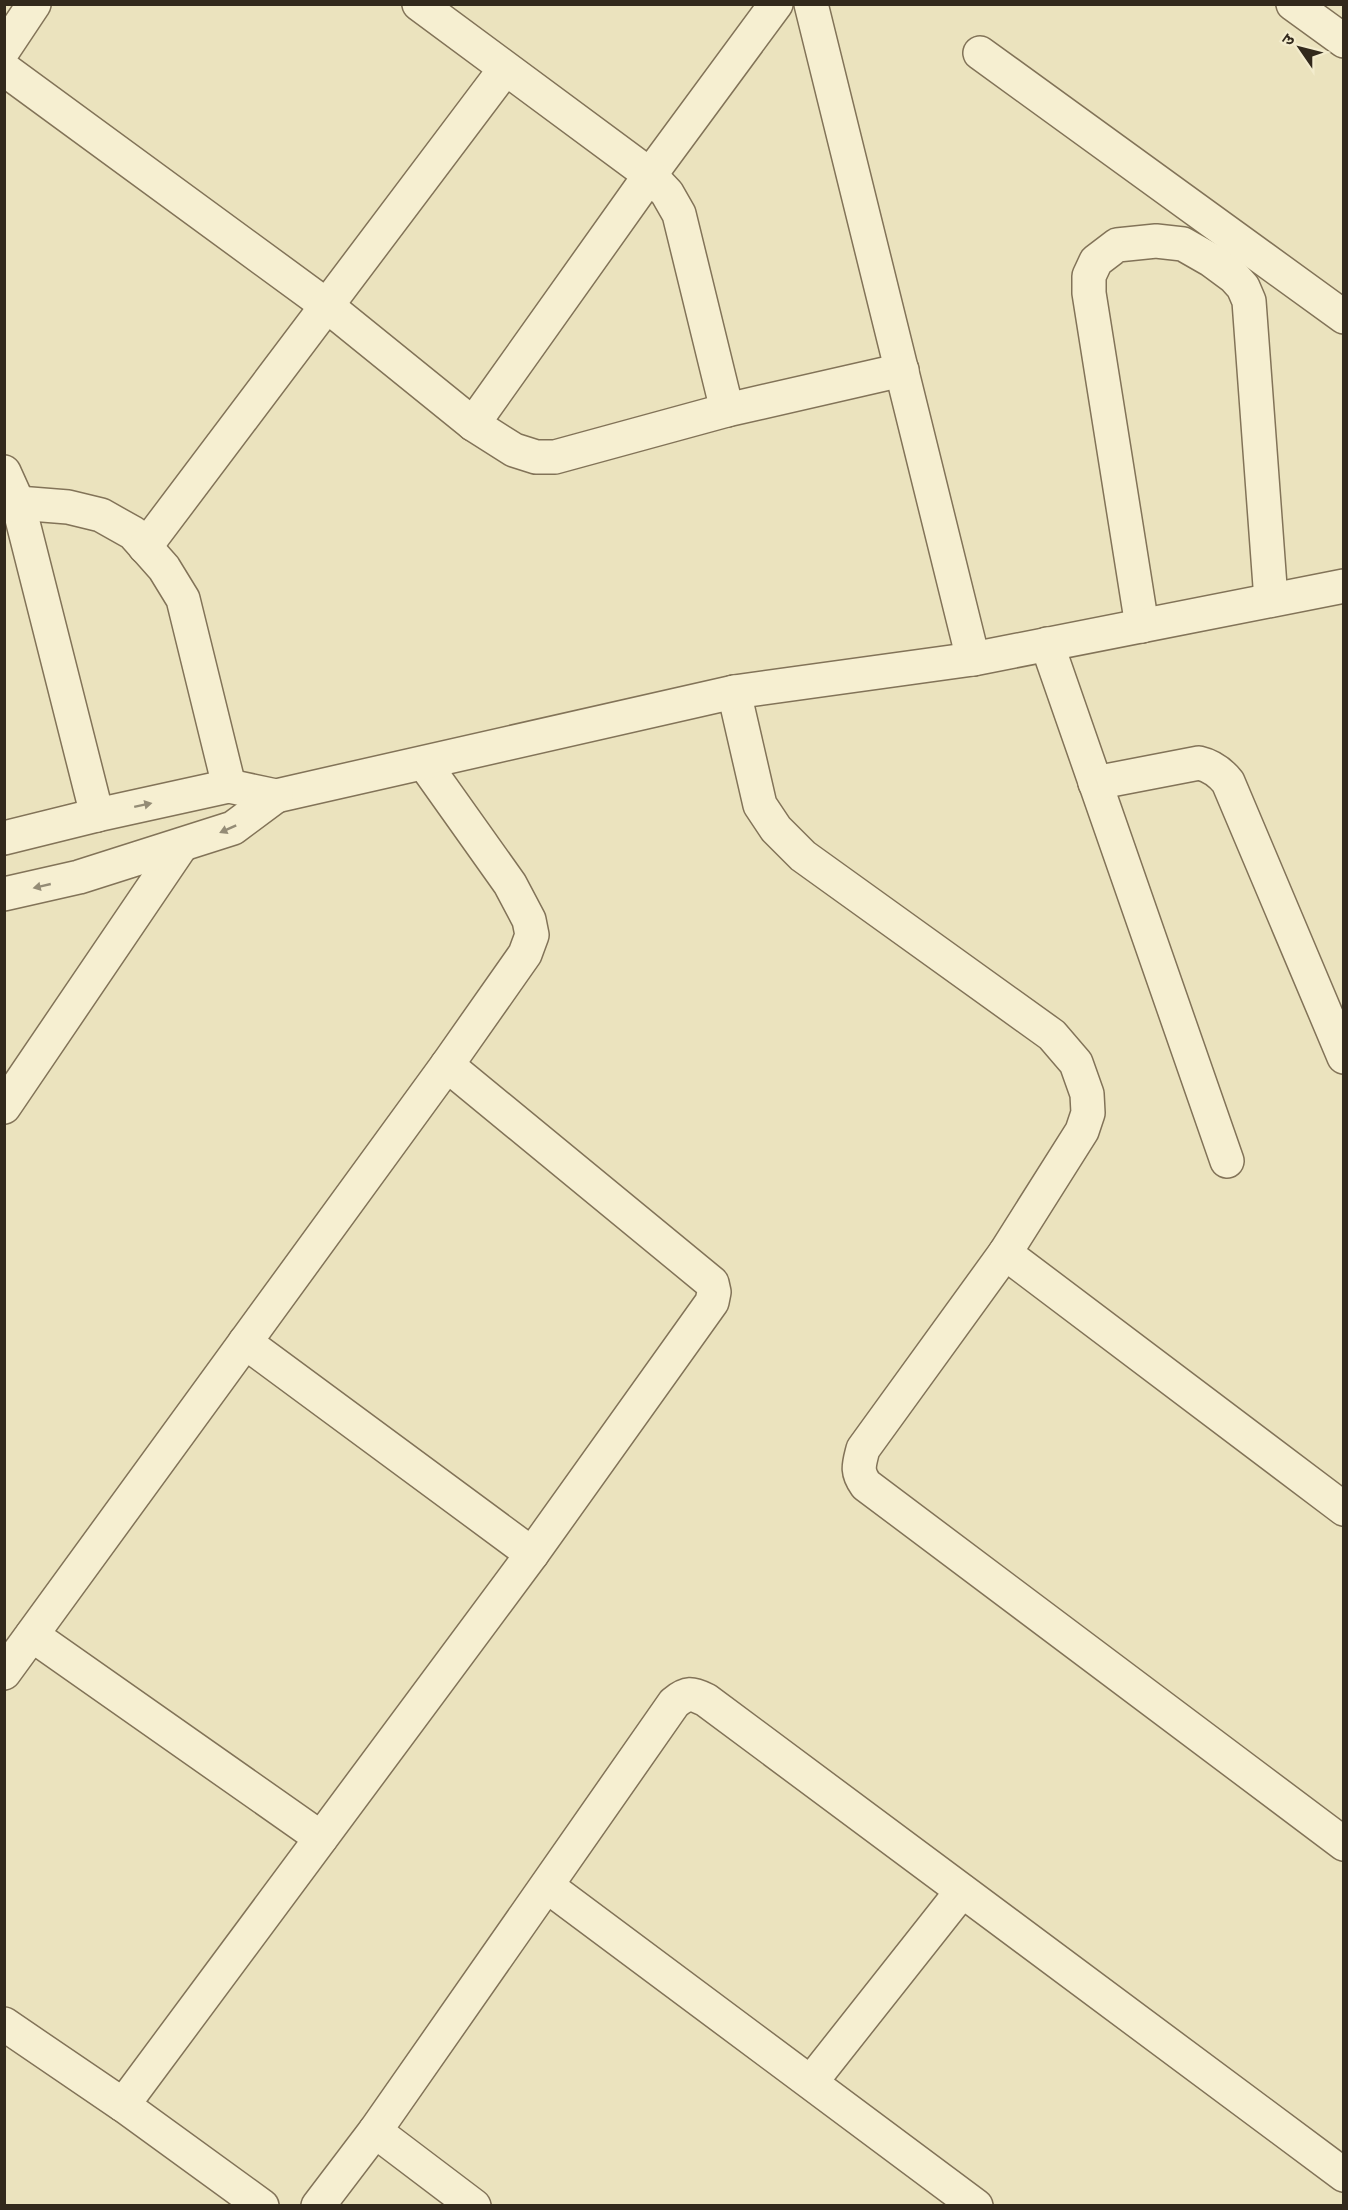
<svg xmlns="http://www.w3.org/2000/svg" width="1348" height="2210" viewBox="0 0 1348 2210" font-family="'Times New Roman','Noto Sans Devanagari',serif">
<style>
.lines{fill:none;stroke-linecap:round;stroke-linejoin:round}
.minor-casing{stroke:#827358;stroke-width:36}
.tertiary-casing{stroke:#827358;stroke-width:36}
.minor{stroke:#f6efd1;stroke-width:33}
.tertiary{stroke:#f6efd1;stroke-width:33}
.oneway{fill:#948c76}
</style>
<rect width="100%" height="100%" fill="#ebe3be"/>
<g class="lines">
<defs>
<g id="minor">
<path d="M419,4l231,171 126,-171"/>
<path d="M811,4l162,655"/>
<path d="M1293,4l51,37"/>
<path d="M4,49l30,-45"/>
<path d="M980,53l364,264"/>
<path d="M4,69l322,236 147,119 41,26 22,7h19l172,-47 175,-40"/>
<path d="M473,424l177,-249 17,18 12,21 48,196"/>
<path d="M4,472l14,31 79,312"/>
<path d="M4,506l14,-3 50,4 33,8 32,18 31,35 19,31 46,187"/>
<path d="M145,547l360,-478"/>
<path d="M1142,626l-53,-333v-17l7,-15 21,-16 39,-4 27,3 28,16 23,17 9,10 6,14 22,299"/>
<path d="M1047,644l180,517"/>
<path d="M734,692l26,113 16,24 27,27 249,179 24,28 11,31 1,19 -6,18 -77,122 -142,196c-4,16 -7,22 3,36l478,359"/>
<path d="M1095,783l104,-20c13,3 21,9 29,19l116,275"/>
<path d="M4,1107l177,-261"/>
<path d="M1005,1253l339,256"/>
<path d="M245,1342l287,212"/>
<path d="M32,1635l289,203"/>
<path d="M4,1673l443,-608 78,-111 7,-19 -3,-15 -19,-36 -86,-121"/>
<path d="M547,1886l429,320"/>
<path d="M4,2024l119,81 139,101"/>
<path d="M811,2082l151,-191"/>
<path d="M123,2105l409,-551 180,-252 2,-10 -2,-9 -265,-218"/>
<path d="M318,2206l57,-75"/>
<path d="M474,2206l-99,-75 299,-428c13,-11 18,-10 32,-3l638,475"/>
</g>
<g id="tertiary">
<path d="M4,838l93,-23 132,-29 47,10 458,-104 239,-33 371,-73"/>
<path d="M4,894l75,-17 154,-49 43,-32"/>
</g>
</defs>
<use href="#minor" class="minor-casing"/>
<use href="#tertiary" class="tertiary-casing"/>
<use href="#minor" class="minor"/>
<use href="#tertiary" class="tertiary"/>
</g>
<defs><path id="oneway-solid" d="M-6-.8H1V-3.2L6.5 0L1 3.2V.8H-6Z" transform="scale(1.5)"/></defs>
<g class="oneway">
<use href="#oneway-solid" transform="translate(143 805) rotate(-12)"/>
<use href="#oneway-solid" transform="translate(228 829) rotate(156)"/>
<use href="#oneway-solid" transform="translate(42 886) rotate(167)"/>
</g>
<rect width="1348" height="2210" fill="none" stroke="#32291c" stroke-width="12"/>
<g transform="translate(1300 48) rotate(305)" stroke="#f3eccd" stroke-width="4.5" paint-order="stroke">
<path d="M0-4.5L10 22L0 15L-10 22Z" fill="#32291c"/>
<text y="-9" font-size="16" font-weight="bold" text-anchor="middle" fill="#32291c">उ</text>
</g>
</svg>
